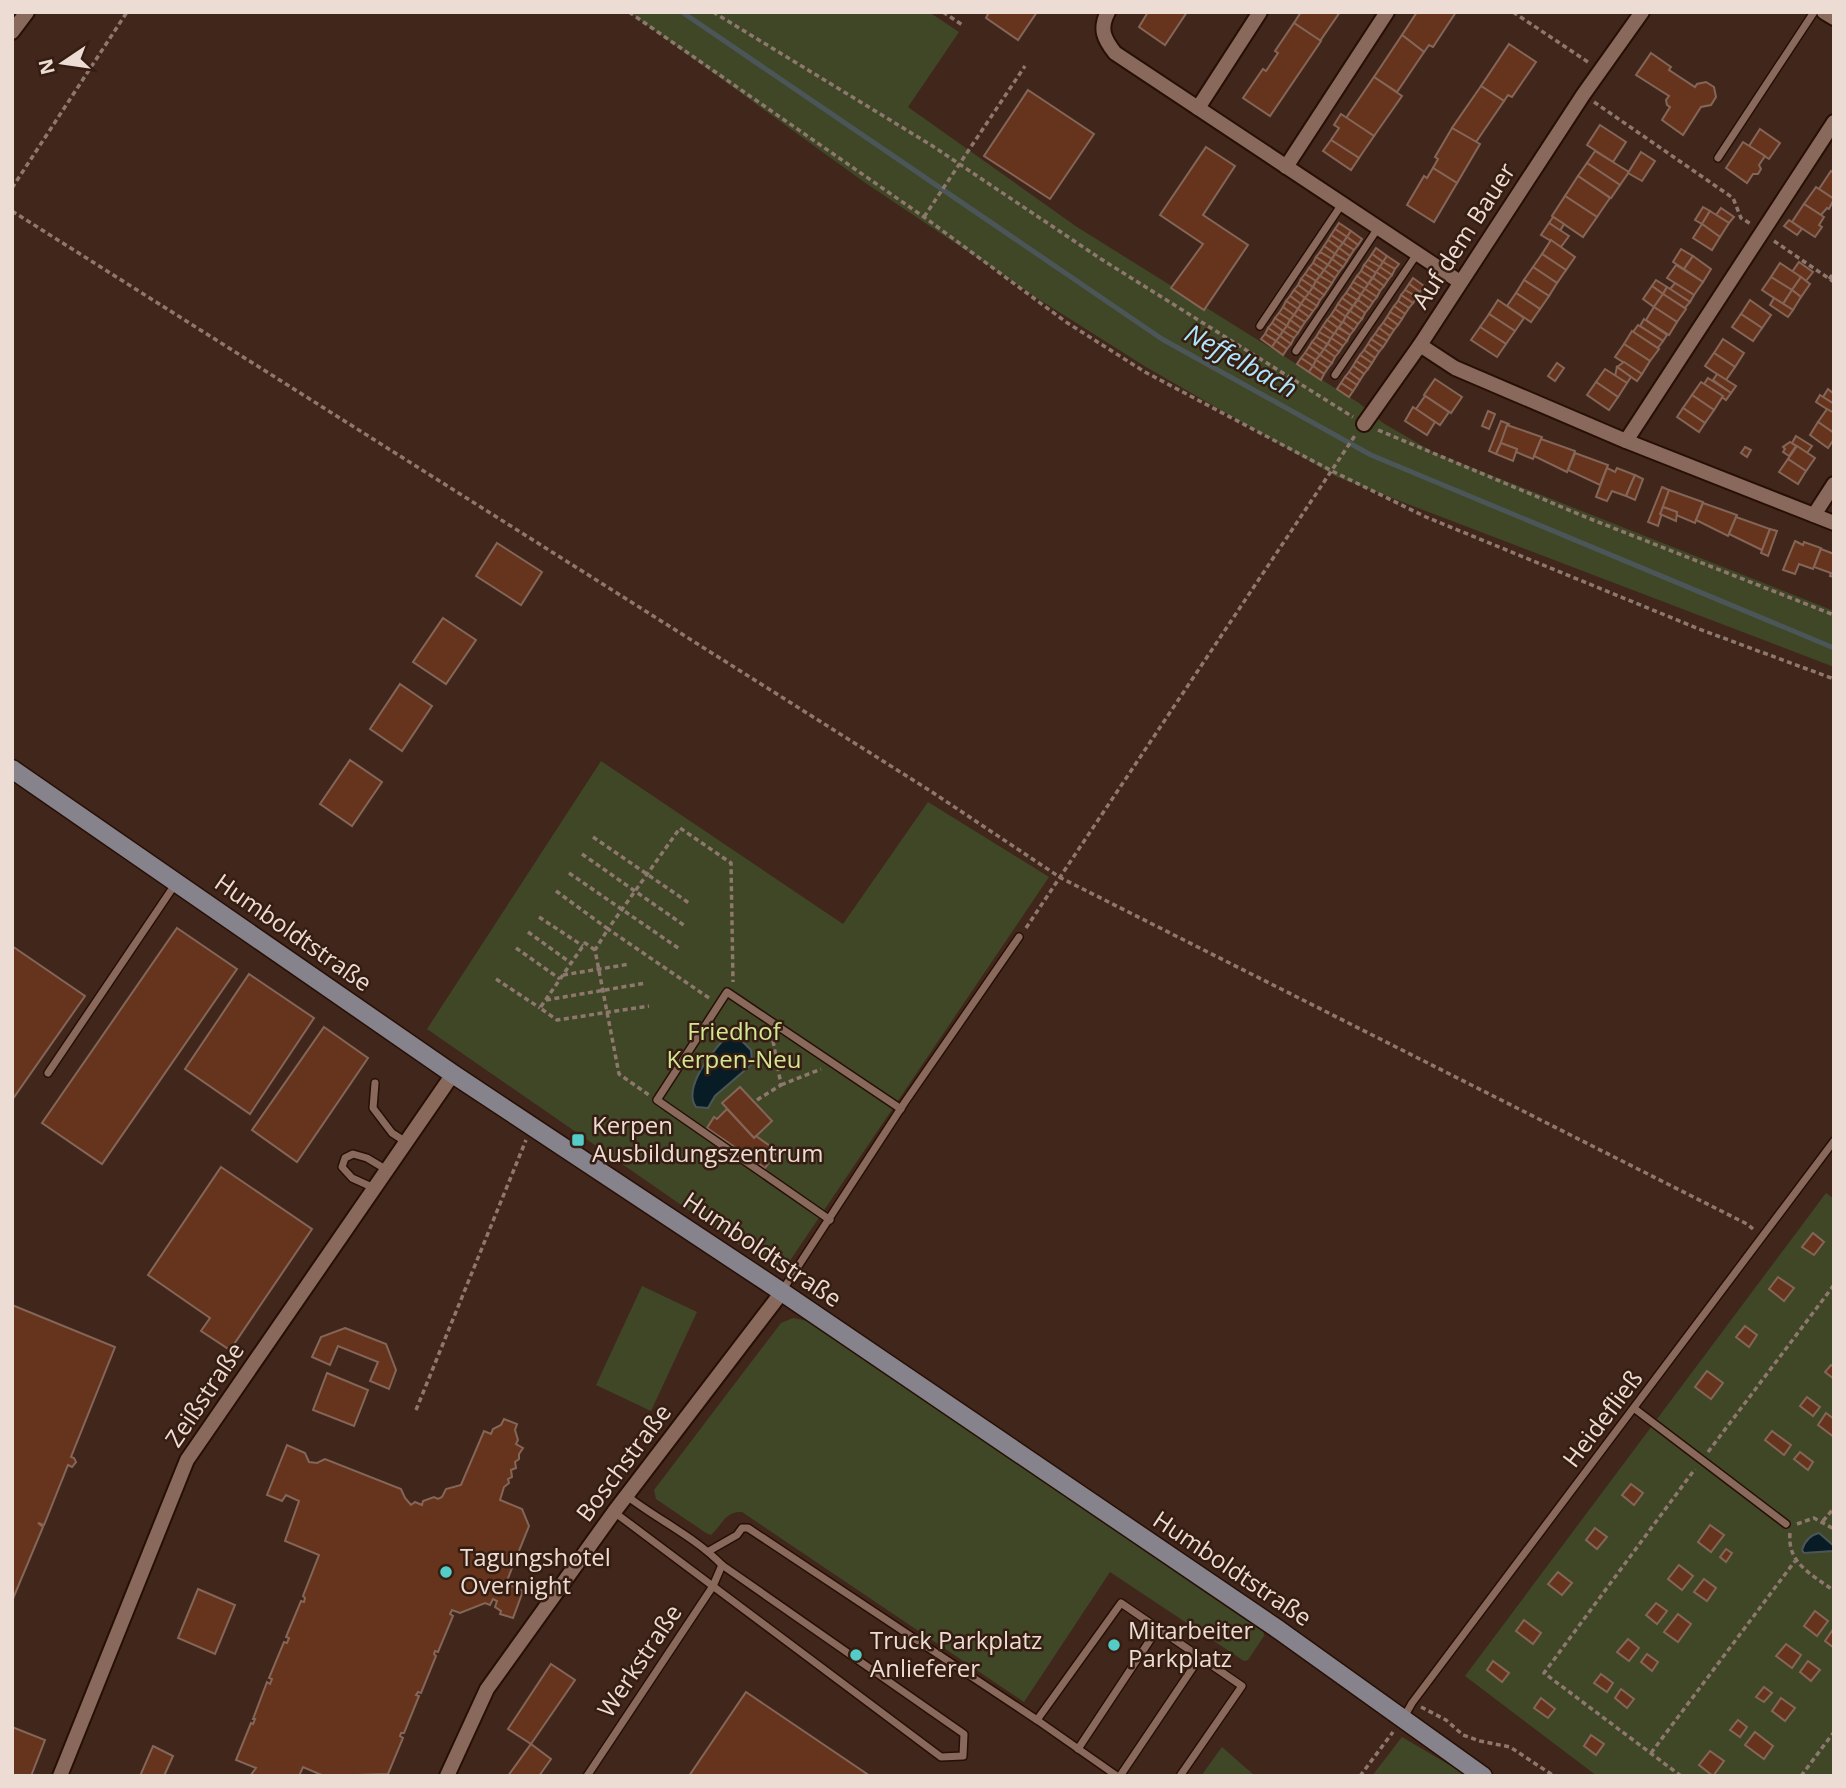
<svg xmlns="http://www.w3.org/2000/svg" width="1846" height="1788" viewBox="0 0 1846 1788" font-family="'Open Sans',sans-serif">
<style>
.green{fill:#3f4727}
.water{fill:#071c24;stroke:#4c5659;stroke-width:2}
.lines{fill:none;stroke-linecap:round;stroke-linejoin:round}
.stream{stroke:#4c5659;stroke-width:5}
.building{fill:#66341d;stroke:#846658;stroke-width:2}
.lane-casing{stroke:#270f05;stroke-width:10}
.street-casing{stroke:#270f05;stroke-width:18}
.secondary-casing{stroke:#270f05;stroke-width:21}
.path{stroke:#8e786e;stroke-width:3.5;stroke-dasharray:5 3.5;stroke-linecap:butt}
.lane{stroke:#88695c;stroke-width:7}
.street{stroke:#88695c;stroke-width:14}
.secondary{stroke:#86838c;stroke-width:18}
.poi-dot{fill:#54cdc8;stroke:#361d12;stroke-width:2.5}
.labels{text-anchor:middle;stroke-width:5;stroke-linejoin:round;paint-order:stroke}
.street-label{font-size:24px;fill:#eddcd4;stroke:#361d12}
.park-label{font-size:24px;fill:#d2e794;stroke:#361d12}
.poi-label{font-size:24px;fill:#eddcd4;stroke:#361d12;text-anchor:start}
.water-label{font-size:26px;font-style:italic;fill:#aee6fe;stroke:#361d12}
</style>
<rect width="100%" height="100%" fill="#41271b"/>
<g class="green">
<path d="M629,12h300l30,20 -51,75 169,120 282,176 24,20 50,29 401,159v56l-497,-190 -191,-110 -106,-67 -176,-118z"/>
<path d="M601,761l242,163 85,-122 121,75 -268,397 -354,-245z"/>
<path d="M1826,1193l8,6v577h-237l-132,-100z"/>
<path d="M642,1286l55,26 -46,99 -55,-26z"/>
<path d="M793,1318l15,3 455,307 1,8 -16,24 -4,1 -134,-89 -86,130 -282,-190c-17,-1 -19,12 -31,23l-5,-2 -50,-34 -2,-9 127,-167z"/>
<path d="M1402,1737l66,39h-96z"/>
<path d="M1222,1747l33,29h-54z"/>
</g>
<g class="water">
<path d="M727,1036l14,4 10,10 1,14 -37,32 -7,12 -12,-1c-14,-20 17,-56 31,-71z"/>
<path d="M1819,1533l15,13 -1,5 -29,2 -2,-3c3,-10 8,-15 17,-17z"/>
</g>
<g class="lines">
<path class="stream" d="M682,12l480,327 209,116 463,193"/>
</g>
<g class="building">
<path d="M989,12h48l-19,28 -32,-22z"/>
<path d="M1148,12h39l-22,33 -26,-18z"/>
<path d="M1301,12h39l-20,29 -26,-18z"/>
<path d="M1417,12h39l-23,35 -4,-2 -5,7 -22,-17z"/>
<path d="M1294,23l27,18 -51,75 -27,-18 20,-29 3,2 12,-18 -3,-2z"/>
<path d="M1402,35l22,17 -27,40 -23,-15z"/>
<path d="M1509,44l27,18 -24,35 -4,-2 -4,6 -23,-15z"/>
<path d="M1651,53l20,14 -2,3 26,17 2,-3 9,-2 8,5 2,10 -5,8 -10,2 -18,28 -21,-15 8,-13 -3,-2 -1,-5 3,-4 -33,-21z"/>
<path d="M1374,77l28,19 -28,40 -28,-18z"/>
<path d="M1481,86l23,15 -28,41 -24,-14z"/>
<path d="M1028,90l66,44 -44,65 -66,-43z"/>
<path d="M1341,114l33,22 -15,22 -28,-18 8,-12 -5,-3z"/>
<path d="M1600,125l26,17 -13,20 -26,-17z"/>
<path d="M1452,128l28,16 -23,39 -24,-15 5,-9 -3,-2z"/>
<path d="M1760,129l20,14 -11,16 -20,-13z"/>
<path d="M1331,140l28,18 -8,12 -28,-19z"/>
<path d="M1743,142l22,14 -6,9 2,4 -3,5h-5l-6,9 -21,-15z"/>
<path d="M1206,147l29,19 -32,49 45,30 -44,65 -33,-22 32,-44 -43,-29z"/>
<path d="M1595,151l34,21 -9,13 -33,-22z"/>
<path d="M1641,152l14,9 -13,20 -14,-8z"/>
<path d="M1587,163l33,22 -9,13 -33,-22z"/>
<path d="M1433,168l24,15 -23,39 -27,-17 17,-29 3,2z"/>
<path d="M1831,171l3,2v26l-15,-10z"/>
<path d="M1578,176l32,22 -13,19 -32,-21z"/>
<path d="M1816,187l18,12 -5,10 -2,-1 -6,7 -17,-11z"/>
<path d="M1565,196l32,21 -14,20 -31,-21z"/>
<path d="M1804,204l20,13 -5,8 3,2 -7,10 -23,-15z"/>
<path d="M1703,207l7,4 -8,13 -7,-4z"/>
<path d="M1721,208l13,9 -5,6 -13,-8z"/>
<path d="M1710,211l19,12 -9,14 -18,-13z"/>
<path d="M1553,217l11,7 -4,7 -11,-8z"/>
<path d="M1789,220l13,9 -5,6 -13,-9z"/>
<path d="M1339,223l12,8 -4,6 -12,-8z"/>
<path d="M1549,223l20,13 -8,11 -20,-12z"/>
<path d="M1702,224l18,13 -8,13 -19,-12z"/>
<path d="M1335,229l12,8 -4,6 -12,-8z"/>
<path d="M1351,231l11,8 -4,6 -11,-8z"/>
<path d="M1331,235l12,8 -4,5 -11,-8z"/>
<path d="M1347,237l11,8 -4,5 -11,-7z"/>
<path d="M1328,240l11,8 -4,6 -11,-8z"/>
<path d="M1551,240l24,17 -9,13 -24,-16z"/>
<path d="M1343,243l11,7 -4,6 -11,-8z"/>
<path d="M1324,246l11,8 -3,5 -12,-7z"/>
<path d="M1339,248l11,8 -3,5 -12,-7z"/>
<path d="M1376,248l11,8 -4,6 -11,-8z"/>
<path d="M1681,249l12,7 -9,13 -11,-7z"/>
<path d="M1320,252l12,7 -4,6 -12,-8z"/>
<path d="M1335,254l12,7 -4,6 -11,-8z"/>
<path d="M1372,254l11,8 -3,5 -12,-7z"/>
<path d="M1542,254l24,16 -9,13 -24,-16z"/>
<path d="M1387,256l12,8 -4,5 -12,-7z"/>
<path d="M1693,256l18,13 -8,13 -19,-13z"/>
<path d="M1316,257l12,8 -4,5 -11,-7z"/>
<path d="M1332,259l11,8 -4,5 -11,-7z"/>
<path d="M1368,260l12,7 -4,6 -12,-8z"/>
<path d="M1383,262l12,7 -3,6 -12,-8z"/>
<path d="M1799,262l14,10 -7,9 -14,-9z"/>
<path d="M1313,263l11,7 -4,6 -11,-8z"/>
<path d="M1780,263l21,14 -9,13 -21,-13z"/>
<path d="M1328,265l11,7 -4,6 -11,-8z"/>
<path d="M1364,265l12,8 -4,5 -11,-7z"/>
<path d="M1676,265l27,17 -9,13 -27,-17z"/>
<path d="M1380,267l12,8 -4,5 -12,-8z"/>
<path d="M1533,267l24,16 -8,13 -25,-16z"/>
<path d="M1309,268l11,8 -4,5 -11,-7z"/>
<path d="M1324,270l11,8 -3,5 -12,-7z"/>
<path d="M1361,271l11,7 -4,6 -11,-8z"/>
<path d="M1376,272l12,8 -4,6 -11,-8z"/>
<path d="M1305,274l11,7 -3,6 -12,-8z"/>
<path d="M1320,276l12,7 -4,6 -12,-8z"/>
<path d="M1357,276l11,8 -3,5 -12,-7z"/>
<path d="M1771,277l21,13 -9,14 -21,-14z"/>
<path d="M1801,277l9,7 -9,13 -9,-7z"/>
<path d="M1373,278l11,8 -4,5 -11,-8z"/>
<path d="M1413,278l11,8 -4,6 -11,-8z"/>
<path d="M1301,279l12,8 -4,6 -11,-8z"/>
<path d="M1524,280l25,16 -9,13 -24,-16z"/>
<path d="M1656,280l11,7 -4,7 -11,-8z"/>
<path d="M1316,281l12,8 -4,6 -11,-8z"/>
<path d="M1353,282l12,7 -4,6 -11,-8z"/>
<path d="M1369,283l11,8 -3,6 -12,-8z"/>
<path d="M1675,283l19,12 -4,7 -20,-13z"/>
<path d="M1409,284l11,8 -3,5 -12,-7z"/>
<path d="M1298,285l11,8 -4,5 -11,-8z"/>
<path d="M1652,286l11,8 -9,13 -11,-8z"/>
<path d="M1313,287l11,8 -4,5 -11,-7z"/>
<path d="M1350,287l11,8 -4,5 -11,-7z"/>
<path d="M1667,287l23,15 -5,6 -22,-14z"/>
<path d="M1365,289l12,8 -4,5 -12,-8z"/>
<path d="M1294,290l11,8 -4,6 -11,-8z"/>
<path d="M1405,290l12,7 -4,6 -12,-8z"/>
<path d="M1792,290l9,7 -8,13 -10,-6z"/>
<path d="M1309,293l11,7 -3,6 -12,-8z"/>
<path d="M1346,293l11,7 -4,6 -11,-8z"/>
<path d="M1516,293l24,16 -9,13 -24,-16z"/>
<path d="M1361,294l12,8 -4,6 -11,-8z"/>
<path d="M1663,294l23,15 -9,13 -23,-15z"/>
<path d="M1401,295l12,8 -4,5 -11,-7z"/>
<path d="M1290,296l11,8 -3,5 -12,-8z"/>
<path d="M1305,298l12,8 -4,5 -12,-7z"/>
<path d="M1342,298l11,8 -4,5 -11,-7z"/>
<path d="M1774,298l19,12 -5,7 -18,-12z"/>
<path d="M1358,300l11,8 -4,5 -11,-8z"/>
<path d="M1498,300l26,18 -9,13 -26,-17z"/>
<path d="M1750,300l21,15 -9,13 -21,-14z"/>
<path d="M1286,301l12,8 -4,6 -11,-8z"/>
<path d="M1398,301l11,7 -4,6 -11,-8z"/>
<path d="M1301,304l12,7 -4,6 -11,-8z"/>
<path d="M1338,304l11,7 -3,6 -11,-8z"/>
<path d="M1354,305l11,8 -3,6 -12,-8z"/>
<path d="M1394,306l11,8 -3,5 -12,-7z"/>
<path d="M1283,307l11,8 -4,5 -11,-7z"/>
<path d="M1654,307l23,15 -8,13 -23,-15z"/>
<path d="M1298,309l11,8 -4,5 -11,-7z"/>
<path d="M1335,309l11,8 -4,6 -11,-8z"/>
<path d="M1350,311l12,8 -4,5 -12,-8z"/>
<path d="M1390,312l12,7 -4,6 -11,-8z"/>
<path d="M1279,313l11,7 -3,6 -12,-8z"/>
<path d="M1489,314l26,17 -9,13 -26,-17z"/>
<path d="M1741,314l21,14 -9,13 -21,-14z"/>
<path d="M1294,315l11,7 -4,6 -11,-8z"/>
<path d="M1331,315l11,8 -4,5 -11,-8z"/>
<path d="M1346,316l12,8 -4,6 -11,-8z"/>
<path d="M1387,317l11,8 -4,5 -11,-7z"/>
<path d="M1275,318l12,8 -4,5 -11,-8z"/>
<path d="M1644,319l23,16 -4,6 -23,-15z"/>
<path d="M1290,320l11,8 -3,5 -11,-7z"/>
<path d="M1327,320l11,8 -4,6 -11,-8z"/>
<path d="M1343,322l11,8 -4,5 -11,-8z"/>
<path d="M1272,323l11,8 -3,5 -12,-8z"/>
<path d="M1383,323l11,7 -4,6 -11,-8z"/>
<path d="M1638,325l25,16 -5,7 -25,-16z"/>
<path d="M1287,326l11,7 -4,5 -11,-7z"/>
<path d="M1323,326l11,8 -3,5 -12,-7z"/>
<path d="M1480,327l26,17 -9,13 -26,-17z"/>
<path d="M1268,328l12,8 -4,5 -11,-7z"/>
<path d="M1338,328l12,7 -3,6 -12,-8z"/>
<path d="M1379,328l11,8 -3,5 -12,-7z"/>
<path d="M1283,331l11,7 -3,6 -11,-8z"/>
<path d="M1632,331l27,18 -9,12 -26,-17z"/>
<path d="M1319,332l12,7 -4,5 -11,-7z"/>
<path d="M1335,333l12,8 -4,5 -12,-8z"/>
<path d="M1265,334l11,7 -4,6 -11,-8z"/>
<path d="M1375,334l12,7 -4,6 -12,-8z"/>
<path d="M1280,336l11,8 -4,5 -11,-8z"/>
<path d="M1316,337l11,7 -3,6 -12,-8z"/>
<path d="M1331,338l12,8 -4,6 -11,-8z"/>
<path d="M1371,339l12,8 -4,5 -11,-8z"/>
<path d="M1723,339l21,14 -9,14 -21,-14z"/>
<path d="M1276,341l11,8 -4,6 -11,-8z"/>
<path d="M1312,342l12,8 -4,5 -11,-8z"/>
<path d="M1328,344l11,8 -4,5 -11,-8z"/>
<path d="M1368,344l11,8 -4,6 -11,-8z"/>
<path d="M1624,344l26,17 -8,13 -27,-17z"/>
<path d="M1309,347l11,8 -4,5 -11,-7z"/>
<path d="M1324,349l11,8 -3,6 -12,-8z"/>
<path d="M1364,350l11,8 -3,5 -12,-8z"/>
<path d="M1305,353l11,7 -3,6 -12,-8z"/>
<path d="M1714,353l21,14 -9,13 -21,-14z"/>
<path d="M1320,355l12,8 -4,5 -12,-8z"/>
<path d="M1360,355l12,8 -4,6 -12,-8z"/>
<path d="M1301,358l12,8 -4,6 -12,-8z"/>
<path d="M1316,360l12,8 -4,6 -11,-8z"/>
<path d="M1356,361l12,8 -4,5 -11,-8z"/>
<path d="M1624,362l18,12 -5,7 -20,-14z"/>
<path d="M1557,363l7,5 -9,13 -7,-5z"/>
<path d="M1313,366l11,8 -3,6 -12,-8z"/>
<path d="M1353,366l11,8 -4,6 -11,-8z"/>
<path d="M1617,367l14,10 -4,6 -12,-7z"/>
<path d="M1605,369l22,14 -9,14 -22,-15z"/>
<path d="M1349,372l11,8 -3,5 -12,-8z"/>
<path d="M1717,374l19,12 -5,7 -18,-13z"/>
<path d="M1345,377l12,8 -4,6 -12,-8z"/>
<path d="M1708,378l23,15 -5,7 -22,-16z"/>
<path d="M1435,379l27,18 -11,16 -27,-18z"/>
<path d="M1596,382l22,15 -9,13 -22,-15z"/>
<path d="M1701,382l22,14 -9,14 -22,-15z"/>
<path d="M1341,383l12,8 -4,6 -12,-8z"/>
<path d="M1828,389l6,5v10l-11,-7z"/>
<path d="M1692,395l22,15 -9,13 -22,-15z"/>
<path d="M1820,395l14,9 -1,9 -17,-11z"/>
<path d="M1425,396l24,16 -9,13 -24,-16z"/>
<path d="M1413,407l22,15 -8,13 -22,-14z"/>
<path d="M1683,408l22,15 -6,9 -22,-15z"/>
<path d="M1827,409l7,4v20l-16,-11z"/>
<path d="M1488,411l7,3 -6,15 -7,-3z"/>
<path d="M1501,421l8,3 -13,30 -7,-3z"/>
<path d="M1818,422l16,11v6l-6,9 -18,-13z"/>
<path d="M1507,425l35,12 -9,22 -17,-7 1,-3 -16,-6 -1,2z"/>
<path d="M1796,436l16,10 -5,7 -15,-10z"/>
<path d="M1541,439l34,12 -8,21 -33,-16z"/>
<path d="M1790,442l6,4 -7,10 -6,-4 2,-3 -2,-2z"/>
<path d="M1501,443l16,6 -4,12 -17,-7z"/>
<path d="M1797,446l18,12 -9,13 -18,-12z"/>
<path d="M1745,447l6,3 -4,7 -6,-4z"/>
<path d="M1575,453l33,12 -8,20 -32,-15z"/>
<path d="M1788,459l18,12 -8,13 -19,-12z"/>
<path d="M1607,468l8,4 2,-4 18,7 -9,21 -14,-5 -5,10 -11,-4z"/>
<path d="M1635,475l8,4 -8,21 -9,-4z"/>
<path d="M1662,487l7,3 -11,36 -10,-4z"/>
<path d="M1669,490l34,12 -8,21 -19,-8 1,-3 -14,-5 -1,2z"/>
<path d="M1703,503l34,12 -9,21 -32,-16z"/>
<path d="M1663,507l14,5 -1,9 -16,-7z"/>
<path d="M1736,517l34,12 -8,21 -33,-16z"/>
<path d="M1770,529l7,2 -9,25 -7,-3z"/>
<path d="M1795,541l8,4 1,-3 17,6 -8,21 -14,-5 -4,10 -12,-4z"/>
<path d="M497,543l45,29 -21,33 -45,-29z"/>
<path d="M1821,549l13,5v23l-4,-1 1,-3 -17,-6z"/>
<path d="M443,618l33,22 -30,44 -33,-22z"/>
<path d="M400,684l32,22 -30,45 -32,-22z"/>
<path d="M350,760l32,22 -30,44 -32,-22z"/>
<path d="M177,928l60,41 -135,195 -60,-41z"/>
<path d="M12,946l73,50 -73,104z"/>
<path d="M249,974l65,44 -64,96 -65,-45z"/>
<path d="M324,1027l44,31 -71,104 -45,-32z"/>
<path d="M740,1087l32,34 -18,17 -32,-35z"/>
<path d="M727,1109l27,29 2,-2 21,15 -12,17 -58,-40 7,-11 3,2z"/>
<path d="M221,1167l91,62 -82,121 -29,-19 9,-13 -62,-43z"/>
<path d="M1813,1233l11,9 -10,13 -12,-8z"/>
<path d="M1778,1277l16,11 -10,13 -15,-12z"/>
<path d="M12,1305l103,42 -44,110 3,1 2,4 -4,5 -4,-2 -24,60 -6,-2 5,4 -31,74z"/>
<path d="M1745,1326l12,9 -8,12 -13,-10z"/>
<path d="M345,1328l41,16 10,26 -7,19 -19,-8 8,-19 -40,-16 -8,19 -18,-8 9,-20z"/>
<path d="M1831,1365l3,2v12l-9,-7z"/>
<path d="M1707,1371l16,12 -12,16 -16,-12z"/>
<path d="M327,1373l41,17 -14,36 -41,-16z"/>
<path d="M1807,1397l13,10 -7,9 -13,-10z"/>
<path d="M1826,1413l8,6v18l-16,-12z"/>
<path d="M504,1419l13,5 -2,6 3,10 -2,4 7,4 -4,6v5l-4,3 1,6 -5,2 1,7 -4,2 1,4 -5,4 -4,13 22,9 7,17 -23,57 17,8 -10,27 -13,-4 1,-3 -6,-4 2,-6 -4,-2 -3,6 -5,-2 -25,10 -8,-3 -2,4 3,2 -15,36 -3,-1 -1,3 2,2 -15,37 -3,-1 -2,3 3,1 -15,37h-3l-1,3 3,2 -15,36 -64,2 -21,-9 -4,9h-49l6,-8 -20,-8 15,-37 2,1 2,-5h-2l14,-37 3,2 2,-5 -3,-1 15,-36 3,1 2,-5 -3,-1 15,-36 3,1 1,-4 -2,-2 16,-41 -34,-14 14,-40 -13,-6 -4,6 -15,-6 20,-50 18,8 4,9 8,1 8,-4 76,30 4,9 6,7 4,-3 7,3 1,-4 11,-4 4,2 4,-2 4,-8 15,-4 23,-54 7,3 2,-5 8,-4z"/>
<path d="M1772,1431l19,14 -7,10 -19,-15z"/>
<path d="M1800,1452l13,10 -5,8 -14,-11z"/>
<path d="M1631,1484l12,9 -9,12 -12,-10z"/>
<path d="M1710,1525l14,10 -13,17 -13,-10z"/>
<path d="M1595,1528l12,9 -10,12 -11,-9z"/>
<path d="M1726,1549l6,4 -6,9 -6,-5z"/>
<path d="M1679,1565l14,11 -11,14 -14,-11z"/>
<path d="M1558,1572l14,11 -10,12 -14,-11z"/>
<path d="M1704,1579l12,9 -9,13 -13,-9z"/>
<path d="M198,1589l37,16 -20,49 -37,-16z"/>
<path d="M1656,1603l11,8 -10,13 -11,-9z"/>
<path d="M1815,1611l13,10 -11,15 -13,-10z"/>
<path d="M1678,1614l13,10 -13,18 -14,-10z"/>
<path d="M1524,1620l17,13 -8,11 -17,-13z"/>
<path d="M1834,1628v20l-9,-7z"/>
<path d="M1628,1639l11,9 -10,13 -12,-9z"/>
<path d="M1786,1644l15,11 -9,13 -16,-12z"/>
<path d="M1647,1654l11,8 -6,9 -11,-9z"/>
<path d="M1493,1661l16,12 -7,9 -15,-12z"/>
<path d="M1808,1661l12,9 -9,11 -11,-9z"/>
<path d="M551,1664l24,16 -44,64 -23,-15z"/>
<path d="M1601,1674l12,9 -6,9 -13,-9z"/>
<path d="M1764,1687l8,6 -8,9 -8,-5z"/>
<path d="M1621,1689l13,10 -7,9 -12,-10z"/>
<path d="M746,1692l124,84h-181z"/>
<path d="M1541,1698l14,11 -7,9 -14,-10z"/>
<path d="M1781,1698l14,10 -10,13 -13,-10z"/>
<path d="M1738,1720l9,7 -7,10 -10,-7z"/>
<path d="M12,1727l33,13 -14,36h-19z"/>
<path d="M1755,1732l18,14 -9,13 -19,-14z"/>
<path d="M1591,1735l13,9 -8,11 -12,-9z"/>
<path d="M531,1744l20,15 -12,17h-31z"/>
<path d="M153,1746l20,10 -9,20h-24z"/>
<path d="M1710,1751l14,10 -11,15 -14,-11z"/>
</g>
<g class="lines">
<defs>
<g id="lane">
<path d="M1718,158l96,-146"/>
<path d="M1260,326l82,-122"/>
<path d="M1296,351l82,-123"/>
<path d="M1335,375l82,-121"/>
<path d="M48,1073l128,-190"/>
<path d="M375,1083l-2,25 19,25 14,9"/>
<path d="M374,1188l-22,-10 -10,-11 3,-9 8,-4 14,4 20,12"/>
<path d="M830,1220l-173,-120 70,-108 174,117"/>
<path d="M782,1291l123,-189 114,-165"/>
<path d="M1635,1409l151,115"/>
<path d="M614,1512l327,245 22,-1 1,-22 -242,-169c-27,-28 -64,-45 -95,-69"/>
<path d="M709,1551l28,-16 5,-7h6l289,192"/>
<path d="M1403,1719l9,-16 422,-562"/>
<path d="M1078,1749l80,-121"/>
<path d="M587,1776l126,-190 9,-21"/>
<path d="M1117,1776l-80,-56 84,-117 121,83 -62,90"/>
<path d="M1120,1776l80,-119"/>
</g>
<g id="street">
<path d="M1108,12c-9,17 -4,27 7,41l345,229"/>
<path d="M1824,12l10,6"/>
<path d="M12,32l15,-20"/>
<path d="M1198,108l62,-96"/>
<path d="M1286,167l101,-155"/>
<path d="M1420,345l35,23 171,73 208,82"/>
<path d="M1364,424l56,-79 163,-250 59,-83"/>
<path d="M1626,441l208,-319"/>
<path d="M1814,515l20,-31"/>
<path d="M60,1776l127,-316 266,-386"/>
<path d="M447,1776l40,-87 127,-177 168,-220"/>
</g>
<path id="secondary" d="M12,769l441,305 329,218 497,338 204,146"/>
</defs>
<use href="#lane" class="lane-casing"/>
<use href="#street" class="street-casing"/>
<use href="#secondary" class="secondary-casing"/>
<g class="path">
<path d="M629,12l295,205 142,105 79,50 187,99 94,46 273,112 135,50"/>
<path d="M713,12l218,133 170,114 252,158"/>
<path d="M943,12l21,14"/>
<path d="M1513,12l75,50"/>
<path d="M1594,102l139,96 8,20 10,6"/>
<path d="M12,188l115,-176"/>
<path d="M12,211l920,581 129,86 686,346 6,5"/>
<path d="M924,217l101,-151"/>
<path d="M1774,241l60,41"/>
<path d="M1829,279l5,-6"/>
<path d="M1378,430l210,88 246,97"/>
<path d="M593,837l96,66"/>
<path d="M582,854l103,72"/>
<path d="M569,873l112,77"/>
<path d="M556,891l52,38 -13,21 24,124 30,21"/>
<path d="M539,917l44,29"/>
<path d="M1026,928l330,-494"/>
<path d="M528,932l43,31"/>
<path d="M516,948l44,31"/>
<path d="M595,950l-10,-7 -45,65 17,12 92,-14"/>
<path d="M563,975l67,-11"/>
<path d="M496,979l44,29"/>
<path d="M709,998l-101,-69 72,-101 51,35 2,119"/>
<path d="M546,1000l100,-17"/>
<path d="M781,1085l40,-16"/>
<path d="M757,1100l24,-15 -9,-50"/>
<path d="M416,1410l110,-270"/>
<path d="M1708,1452l126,-167"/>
<path d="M1823,1521l11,-13"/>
<path d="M1797,1524l17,-6 20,11"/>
<path d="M1790,1533c-3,31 22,41 44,58"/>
<path d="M1421,1707l25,13 17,15 17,6 30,6 44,29"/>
<path d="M1651,1753l144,-192"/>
<path d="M1360,1776l33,-44"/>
<path d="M1681,1776l-137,-103 151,-204"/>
<path d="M1801,1776l33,-44"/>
</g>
<use href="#lane" class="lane"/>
<use href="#street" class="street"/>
<use href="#secondary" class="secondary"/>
</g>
<g class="poi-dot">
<rect x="571" y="1133" width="14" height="14" rx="3.5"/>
<circle cx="446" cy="1572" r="7"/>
<circle cx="1114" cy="1645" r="7"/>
<circle cx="856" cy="1655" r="7"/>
</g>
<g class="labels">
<g class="street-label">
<text transform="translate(1464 236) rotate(-57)" y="8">Auf dem Bauer</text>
<text transform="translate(293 933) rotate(35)" y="8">Humboldtstraße</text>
<text transform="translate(762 1250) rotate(34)" y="8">Humboldtstraße</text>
<text transform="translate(205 1395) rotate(-56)" y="8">Zeißstraße</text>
<text transform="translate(1603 1419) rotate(-53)" y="8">Heidefließ</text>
<text transform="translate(624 1463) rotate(-53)" y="8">Boschstraße</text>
<text transform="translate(1232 1569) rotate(34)" y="8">Humboldtstraße</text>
<text transform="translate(640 1661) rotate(-56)" y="8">Werkstraße</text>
</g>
<g class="park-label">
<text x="734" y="1040">Friedhof<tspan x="734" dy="28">Kerpen-Neu</tspan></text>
</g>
<g class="poi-label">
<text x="592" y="1134">Kerpen<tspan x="592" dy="28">Ausbildungszentrum</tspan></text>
<text x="460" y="1566">Tagungshotel<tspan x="460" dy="28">Overnight</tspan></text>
<text x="1128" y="1639">Mitarbeiter<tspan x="1128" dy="28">Parkplatz</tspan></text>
<text x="870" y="1649">Truck Parkplatz<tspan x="870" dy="28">Anlieferer</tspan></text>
</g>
<g class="water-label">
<text transform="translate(1241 361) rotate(29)" y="9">Neffelbach</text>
</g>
</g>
<rect width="1846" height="1788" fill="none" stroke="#eddcd4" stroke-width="28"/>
<g transform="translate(63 63) rotate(257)" stroke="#361d12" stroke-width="5" paint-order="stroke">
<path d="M0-5L12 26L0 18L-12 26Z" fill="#eddcd4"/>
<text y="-10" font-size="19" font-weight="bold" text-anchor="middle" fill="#eddcd4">N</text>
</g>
</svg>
